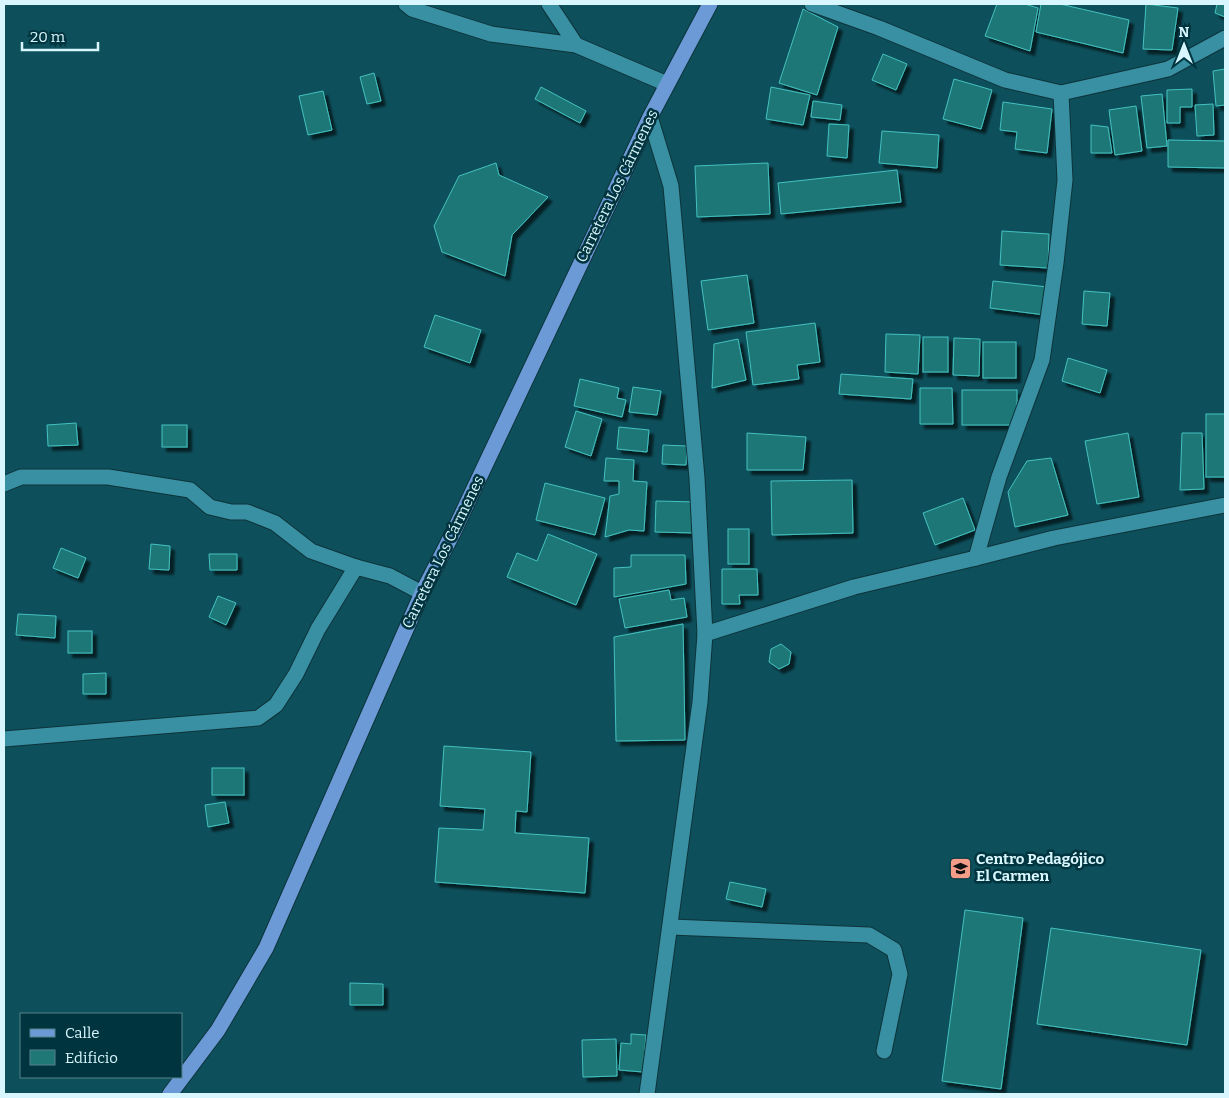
<svg xmlns="http://www.w3.org/2000/svg" width="1229" height="1098" viewBox="0 0 1229 1098" font-family="Bitter,serif">
<style>
.building{fill:#1f7776;stroke:#44c1bf;filter:url(#shadow)}
.lines{fill:none;stroke-linecap:round;stroke-linejoin:round}
.minor-casing{stroke:#0e333a;stroke-width:17}
.major-casing{stroke:#0e333a;stroke-width:17}
.minor{stroke:#3890a2;stroke-width:15}
.major{stroke:#6b9ad7;stroke-width:15}
.labels{text-anchor:middle;stroke-width:5;stroke-linejoin:round;paint-order:stroke}
.street-label{font-size:15px;fill:#d8f6fd;stroke:#00343e}
.poi-label{font-size:15px;font-weight:bold;fill:#d8f6fd;stroke:#00343e;text-anchor:start}
</style>
<defs>
<filter id="shadow"><feDropShadow dx="4.5" dy="4.5" stdDeviation="1" flood-color="#0009"/></filter>
</defs>
<rect width="100%" height="100%" fill="#0d505c"/>
<g class="building">
<path d="M997,4h28l13,4 -8,43 -45,-15z"/>
<path d="M1041,4h19l69,16 -6,33 -87,-21z"/>
<path d="M1146,4l32,4 -6,42 -29,-1z"/>
<path d="M1217,4h8v13l-10,-4z"/>
<path d="M803,9l35,18 -21,68 -38,-12z"/>
<path d="M883,54l24,10 -11,26 -24,-10z"/>
<path d="M1225,69v36l-9,1 -3,-35z"/>
<path d="M374,73l7,28 -14,3 -7,-27z"/>
<path d="M954,79l38,11 -11,39 -38,-10z"/>
<path d="M541,87l45,24 -6,12 -45,-24z"/>
<path d="M771,87l39,8 -7,30 -37,-6z"/>
<path d="M1192,89v18h-12v16h-13v-33z"/>
<path d="M323,91l9,39 -24,5 -9,-39z"/>
<path d="M1162,94l5,52 -20,2 -6,-52z"/>
<path d="M813,101l29,4 -2,15 -29,-3z"/>
<path d="M1003,102l49,7 -5,44 -32,-4 2,-17 -17,-2z"/>
<path d="M1213,104l1,31 -17,1 -2,-31z"/>
<path d="M1136,106l6,45 -27,4 -6,-45z"/>
<path d="M829,124l20,1 -2,33 -20,-2z"/>
<path d="M1091,125l17,2 4,26h-21z"/>
<path d="M882,131l57,4 -2,33 -58,-5z"/>
<path d="M1168,140l57,1v27l-57,-1z"/>
<path d="M496,163l3,12 49,22 -36,38 -7,41 -63,-24 -8,-26 25,-50z"/>
<path d="M768,163l2,51 -73,3 -2,-51z"/>
<path d="M897,170l4,32 -120,12 -3,-31z"/>
<path d="M1002,231l47,3 -1,34 -48,-3z"/>
<path d="M747,275l7,48 -46,7 -7,-49z"/>
<path d="M993,281l55,6 -3,28 -55,-7z"/>
<path d="M1084,291l26,2 -3,33 -25,-2z"/>
<path d="M435,315l46,15 -11,33 -46,-16z"/>
<path d="M815,323l5,39 -23,3 2,14 -46,6 -7,-53z"/>
<path d="M886,334l34,1 -2,39 -33,-2z"/>
<rect x="923" y="337" width="25" height="35"/>
<path d="M954,338l26,1 -1,37 -26,-1z"/>
<path d="M738,339l8,41 -34,8 2,-44z"/>
<rect x="983" y="342" width="33" height="36"/>
<path d="M1068,358l39,12 -7,23 -38,-12z"/>
<path d="M841,374l72,5 -2,20 -72,-5z"/>
<path d="M580,379l39,9 -2,10 9,2 -4,17 -48,-11z"/>
<path d="M633,387l28,4 -4,24 -28,-3z"/>
<path d="M920,388h32l1,36h-33z"/>
<rect x="962" y="390" width="55" height="35"/>
<path d="M576,411l26,8 -11,37 -26,-9z"/>
<rect x="1206" y="414" width="19" height="63"/>
<path d="M76,423l2,22 -30,1 -1,-21z"/>
<rect x="162" y="425" width="25" height="22"/>
<path d="M619,427l30,3 -2,22 -30,-3z"/>
<path d="M747,433l59,4 -3,33h-56z"/>
<path d="M1128,433l11,64 -42,7 -12,-63z"/>
<path d="M1182,433h20l2,56 -24,1z"/>
<path d="M663,445l24,1 -1,19 -24,-1z"/>
<path d="M606,458l28,2 -1,21 14,1 -3,49 -15,-1 -24,7 5,-41 9,-2v-13h-15z"/>
<path d="M1051,458l17,57 -53,12 -7,-35 19,-31z"/>
<path d="M852,480l1,53 -81,2 -1,-54z"/>
<path d="M545,483l60,15 -10,37 -59,-15z"/>
<path d="M963,498l12,32 -40,15 -12,-32z"/>
<path d="M656,501l42,1 -1,31 -42,-1z"/>
<rect x="728" y="529" width="21" height="35"/>
<path d="M548,534l49,20 -21,51 -69,-28 10,-24 20,8z"/>
<path d="M151,544l19,2 -1,24 -20,-1z"/>
<path d="M61,548l25,10 -8,20 -25,-10z"/>
<path d="M209,554h28v16h-27z"/>
<path d="M631,555h54l1,29 -72,13v-29l17,-1z"/>
<path d="M722,569h35l1,26h-19l1,9h-18z"/>
<path d="M669,590l2,10 13,-2 3,19 -62,11 -6,-29z"/>
<path d="M218,596l18,7 -10,22 -17,-8z"/>
<path d="M18,614l38,2 -1,22 -39,-3z"/>
<path d="M683,624l2,116 -69,1 -2,-104z"/>
<rect x="68" y="631" width="24" height="22"/>
<path d="M781,644l10,8 -2,12 -10,5 -10,-7 2,-13z"/>
<path d="M106,673v21h-23v-20z"/>
<path d="M444,746l87,6 -4,60 -11,-1 -1,22 74,5 -4,55 -150,-11 4,-54 44,2 2,-21 -45,-3z"/>
<rect x="212" y="768" width="32" height="27"/>
<path d="M225,802l4,21 -21,4 -3,-22z"/>
<path d="M730,882l36,7 -4,18 -36,-8z"/>
<path d="M965,910l58,8 -22,171 -59,-8z"/>
<path d="M1051,928l150,22 -14,95 -150,-21z"/>
<path d="M350,983l33,1v21h-33z"/>
<path d="M631,1034l15,1 -3,37 -24,-2 2,-27 10,1z"/>
<path d="M616,1039l1,37 -34,1 -1,-37z"/>
</g>
<g class="lines">
<defs>
<g id="minor">
<path d="M406,4l6,5 79,25 85,11 91,39"/>
<path d="M549,4l27,41"/>
<path d="M812,4l67,24 126,52 56,13 107,-24 57,-31"/>
<path d="M650,117l21,69 26,292 8,156 149,-47 122,-29 78,-20 171,-33"/>
<path d="M4,484l17,-7h87l82,13 20,17 21,5h16l28,11 36,28 45,16 34,9 32,17"/>
<path d="M976,558l23,-81 43,-117 14,-97 9,-83 -4,-87"/>
<path d="M4,739l254,-21 18,-13 20,-31 22,-45 38,-62"/>
<path d="M671,927l198,8 25,15 6,24 -16,77"/>
<path d="M647,1094l53,-392 5,-68"/>
</g>
<path id="major" d="M170,1094l48,-64 48,-82 156,-355 31,-60 197,-416 60,-113"/>
</defs>
<use href="#minor" class="minor-casing"/>
<use href="#major" class="major-casing"/>
<use href="#minor" class="minor"/>
<use href="#major" class="major"/>
</g>
<defs>
<symbol id="school-square" viewBox="-11 -11 22 22"><rect x="-9" y="-9" width="18" height="18" rx="4" fill="#f49e8a" stroke="#00343e"/><path d="M0-5L7-2L0 1L-7-2ZM-4 1L0 2.5L4 1V4Q0 6-4 4Z" fill="#111"/></symbol>
</defs>
<g fill-rule="evenodd">
<use href="#school-square" x="948" y="856" width="25" height="25"/>
</g>
<g class="labels">
<g class="street-label">
<text transform="translate(617 186) rotate(-64)" y="5">Carretera Los Cármenes</text>
<text transform="translate(443 552) rotate(-64)" y="5">Carretera Los Cármenes</text>
</g>
<g class="poi-label">
<text x="976" y="864">Centro Pedagójico<tspan x="976" dy="17">El Carmen</tspan></text>
</g>
</g>
<rect width="1229" height="1098" fill="none" stroke="#d8f6fd" stroke-width="10"/>
<rect x="20" y="1013" width="162" height="65" fill="#00343e" stroke="#56828a"/>
<rect x="30" y="1029" width="25" height="8" fill="#6b9ad7" stroke="#56828a"/>
<text x="65" y="1038" font-size="15" fill="#d8f6fd">Calle</text>
<rect x="30" y="1050" width="25" height="15" fill="#1f7776" stroke="#56828a"/>
<text x="65" y="1063" font-size="15" fill="#d8f6fd">Edificio</text>
<g transform="translate(1184 45)" stroke="#00343e" stroke-width="4" paint-order="stroke">
<path d="M0-4L9 19L0 12L-9 19Z" fill="#d8f6fd"/>
<text y="-8" font-size="14" font-weight="bold" text-anchor="middle" fill="#d8f6fd">N</text>
</g>
<path d="M22 42v8h76v-8" fill="none" stroke="#d8f6fd" stroke-width="2.5"/>
<text x="30" y="42" font-size="15" fill="#d8f6fd" stroke="#00343e" stroke-width="4" paint-order="stroke">20 m</text>
</svg>
